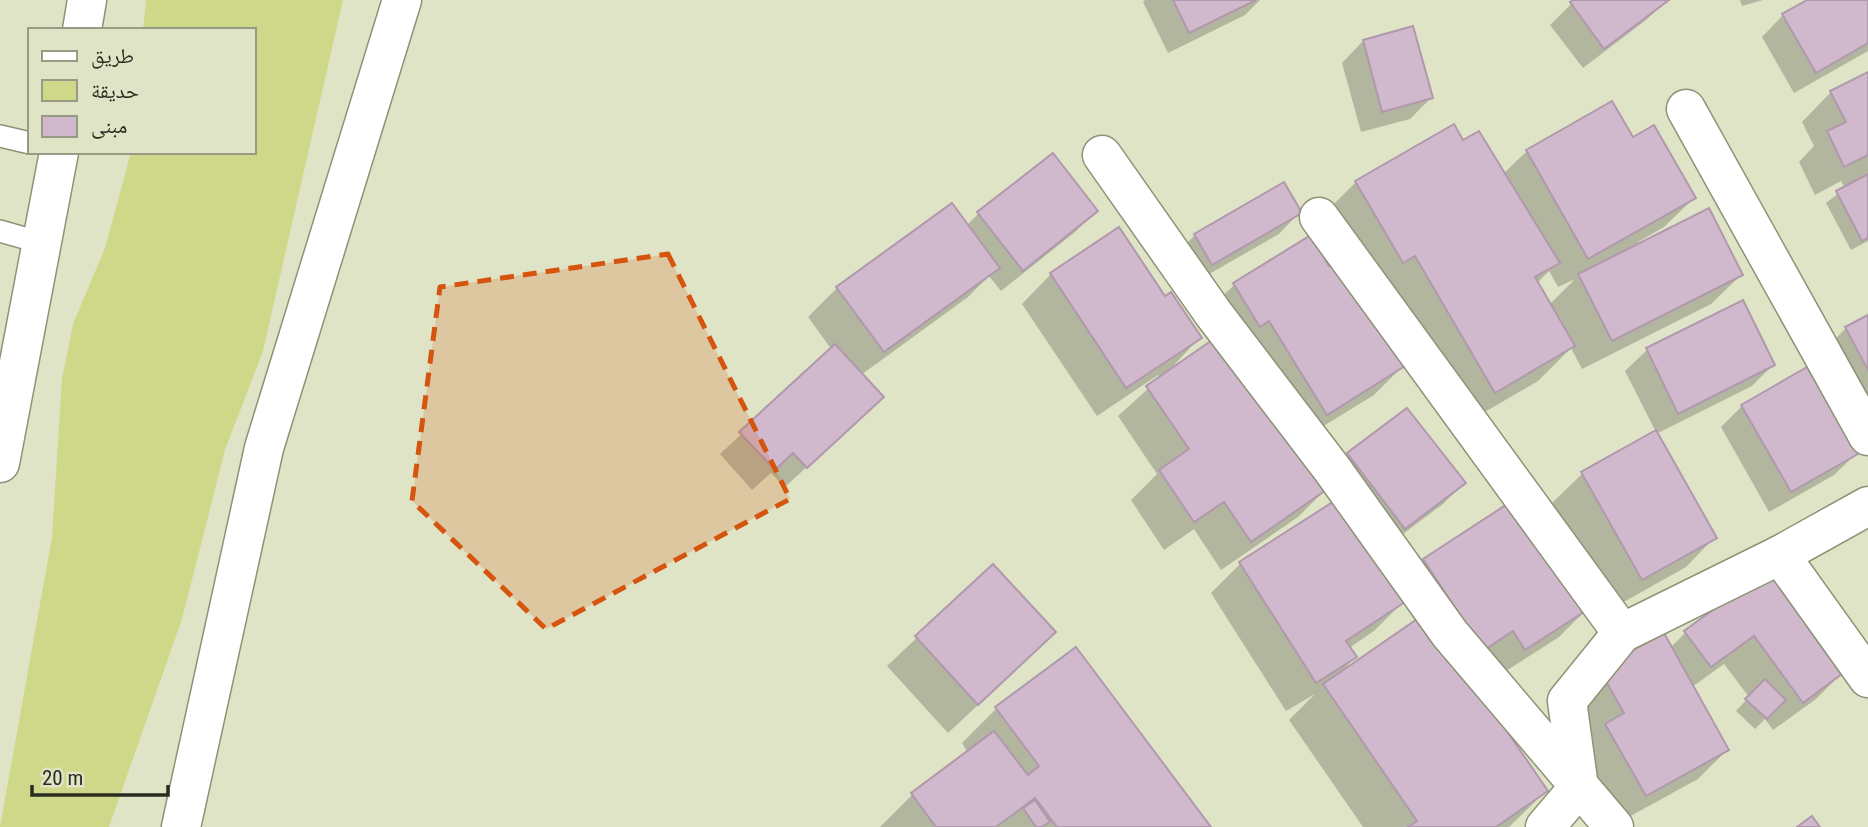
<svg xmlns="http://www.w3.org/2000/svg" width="1868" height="827" viewBox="0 0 1868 827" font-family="'Roboto Condensed','Noto Naskh Arabic',sans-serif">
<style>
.green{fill:#cfd889}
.shadow{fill:#0003;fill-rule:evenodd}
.building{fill:#d0b8cd;stroke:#b098ad;stroke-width:2}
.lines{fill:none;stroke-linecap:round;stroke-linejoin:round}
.service-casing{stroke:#8e9276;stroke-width:24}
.minor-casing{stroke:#8e9276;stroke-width:41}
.service{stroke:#fff;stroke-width:21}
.minor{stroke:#fff;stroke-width:38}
.marked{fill:#d5540e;fill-opacity:0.2;stroke:#d5540e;stroke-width:5;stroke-dasharray:14 9;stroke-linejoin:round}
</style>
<rect width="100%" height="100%" fill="#dfe4c6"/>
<path class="green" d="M146,0h197l-80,351 -38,99 -43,169 -73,208h-109l52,-290 10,-158 11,-55 32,-76 26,-96h123v-122h-111z"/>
<g class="shadow">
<path d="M1145,0h115l-15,15 -77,38 -25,-51z"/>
<path d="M1575,0h92l-21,20 -63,48 -33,-43z"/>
<path d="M1740,0h23l-21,6z"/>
<path d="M1810,0h58v51l-74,42 -32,-56 21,-22z"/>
<path d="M1363,41l68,57 -21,21 -49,13 -19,-69z"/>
<path d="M1868,74v167l-17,9 -25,-47 19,-15 -4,-7 -26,14 -16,-33 15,-16 -12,-24 29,-30z"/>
<path d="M1611,103l21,36 62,59 -30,29 -26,15 2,2 101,31 -30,29 -129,65 -11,-21 -33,33 -79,46 -138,-210 35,-35 106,-40 41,32 24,-23zM1549,271l9,16 17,-8 -26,26 -12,-22z"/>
<path d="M1096,211l-21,21 -74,59 -12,-15 -21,21 -107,78 -1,43 -75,69 -14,-14 -19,17 -32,-36 112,-104 -24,-33 29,-29 130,-63 11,-11z"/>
<path d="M1300,212l-21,22 -89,51 -16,-29 21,-21z"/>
<path d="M1310,238l19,30 74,98 -29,29 -78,48 31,45 -29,29 -77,53 -27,-41 -30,21 -33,-50 26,-26 -39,-58 42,-38 -2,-3 -61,41 -75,-112 29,-30 113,24 36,39 -33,36 47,-33 -10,-26 30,-29z"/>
<path d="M1742,302l31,63 -21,21 -96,48 59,103 -29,30 -73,41 -61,-105 30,-29 74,-42 -31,-61 22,-21z"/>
<path d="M1868,317v132l-51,-91 29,-30z"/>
<path d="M1742,406l114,48 -22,21 -65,37 -48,-85z"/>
<path d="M1406,410l58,73 -21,21 -60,45 -56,-73 21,-21z"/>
<path d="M1339,500l56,89 29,-29 164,48 -29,29 -64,41 -31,-6 82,119 -37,36h-146l-74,-107 26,-26 -29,17 -75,-118 29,-29zM1403,602l13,20 -77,53 16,-18 -6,-9 25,-17z"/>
<path d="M993,566l32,95 -77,72 -61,-67z"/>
<path d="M1772,569l73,101 -29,29 -43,31 -8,-11 -10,10 -19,-18 13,-14 -25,-33 -32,23 35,63 -29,29 -82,45 -39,-70 16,-15 -22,-40 99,-51 15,-15z"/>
<path d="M997,708l212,119h-329l32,-32 56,-42 -6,-10z"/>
</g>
<g class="building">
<path d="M1173,0h83l-67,33z"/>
<path d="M1573,0h96l-65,49 -34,-47z"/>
<path d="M1807,0h61v43l-52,30 -34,-59z"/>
<path d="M1413,26l20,72 -51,14 -19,-72z"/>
<path d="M1868,72v83l-24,12 -17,-36 19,-9 -16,-31z"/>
<path d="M1612,101l21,36 21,-12 42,73 -108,61 -62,-109z"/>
<path d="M1454,124l9,16 16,-9 81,132 -25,14 40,69 -80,47 -80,-137 -12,7 -48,-82z"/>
<path d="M1053,153l45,58 -75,60 -46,-59z"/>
<path d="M1868,174v64l-6,3 -26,-50z"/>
<path d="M1284,182l18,31 -90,52 -18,-31z"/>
<path d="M952,203l48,65 -116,84 -48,-65z"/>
<path d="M1709,208l34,67 -131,66 -34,-67z"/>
<path d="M1119,227l46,69 6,-4 31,46 -76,50 -76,-115z"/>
<path d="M1311,235l18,31 9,-6 67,106 -78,49 -58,-94 -9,6 -27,-44z"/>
<path d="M1743,300l32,65 -97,49 -32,-66z"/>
<path d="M1868,315v55l-23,-43z"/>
<path d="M1215,338l114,150 -78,54 -27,-40 -30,20 -35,-52 30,-21 -43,-63z"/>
<path d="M835,344l49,53 -77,71 -14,-15 -18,17 -36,-38z"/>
<path d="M1807,367l51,87 -67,38 -50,-87z"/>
<path d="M1407,408l59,75 -61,46 -58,-76z"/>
<path d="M1656,430l61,108 -75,42 -61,-108z"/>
<path d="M1518,497l72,111 -65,42 -12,-19 -30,20 -60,-92z"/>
<path d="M1339,498l66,104 -59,39 11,16 -41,26 -77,-121z"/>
<path d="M993,564l63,68 -78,73 -63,-69z"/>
<path d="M1773,566l74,104 -44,33 -49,-67 -43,31 -27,-36z"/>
<path d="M1426,613l122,178 -52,36h-88l9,-6 -94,-137z"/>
<path d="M1664,633l65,117 -83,46 -41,-72 19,-11 -25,-44z"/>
<path d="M1076,647l135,180h-154l-22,-29 -39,29h-60l-25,-34 83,-62 34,44 11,-9 -44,-59z"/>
<path d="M1765,679l21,21 -19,19 -22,-20z"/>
<path d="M1035,800l15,22 -9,5h-5l-13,-19z"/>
<path d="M1812,816l8,11h-23z"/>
</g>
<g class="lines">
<defs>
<g id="service">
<path d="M0,136l30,7"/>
<path d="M0,231l42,12"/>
</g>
<g id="minor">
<path d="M82,30l5,-30"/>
<path d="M1686,109l182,327"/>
<path d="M1102,155l111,158 119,156 118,165 164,193"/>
<path d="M1319,217l303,416"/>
<path d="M0,463l59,-311"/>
<path d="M1780,555l88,123"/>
<path d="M181,827l83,-379 138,-448"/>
<path d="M1545,827l34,-40 -12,-86 55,-68 158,-78 88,-49"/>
</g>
</defs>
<use href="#service" class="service-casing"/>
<use href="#minor" class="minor-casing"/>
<use href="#service" class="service"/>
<use href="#minor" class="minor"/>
</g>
<path class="marked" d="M668,254l122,245 -244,130 -134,-128 28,-214z"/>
<rect x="28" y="28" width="228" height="126" fill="#dfe4c6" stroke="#979a84" stroke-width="2"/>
<rect x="42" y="51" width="35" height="10" fill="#ffffff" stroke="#979a84" stroke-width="2"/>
<text x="91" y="63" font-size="21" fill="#2a2b20">طريق</text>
<rect x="42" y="80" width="35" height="21" fill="#cfd889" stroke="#979a84" stroke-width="2"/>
<text x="91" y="98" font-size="21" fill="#2a2b20">حديقة</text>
<rect x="42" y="116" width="35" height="21" fill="#d0b8cd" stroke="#979a84" stroke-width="2"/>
<text x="91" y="133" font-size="21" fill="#2a2b20">مبنى</text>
<path d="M32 785v10h136v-10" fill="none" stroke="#2a2b20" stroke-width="3.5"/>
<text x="42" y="785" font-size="21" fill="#2a2b20" stroke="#dfe4c6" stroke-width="5" paint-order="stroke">20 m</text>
</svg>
